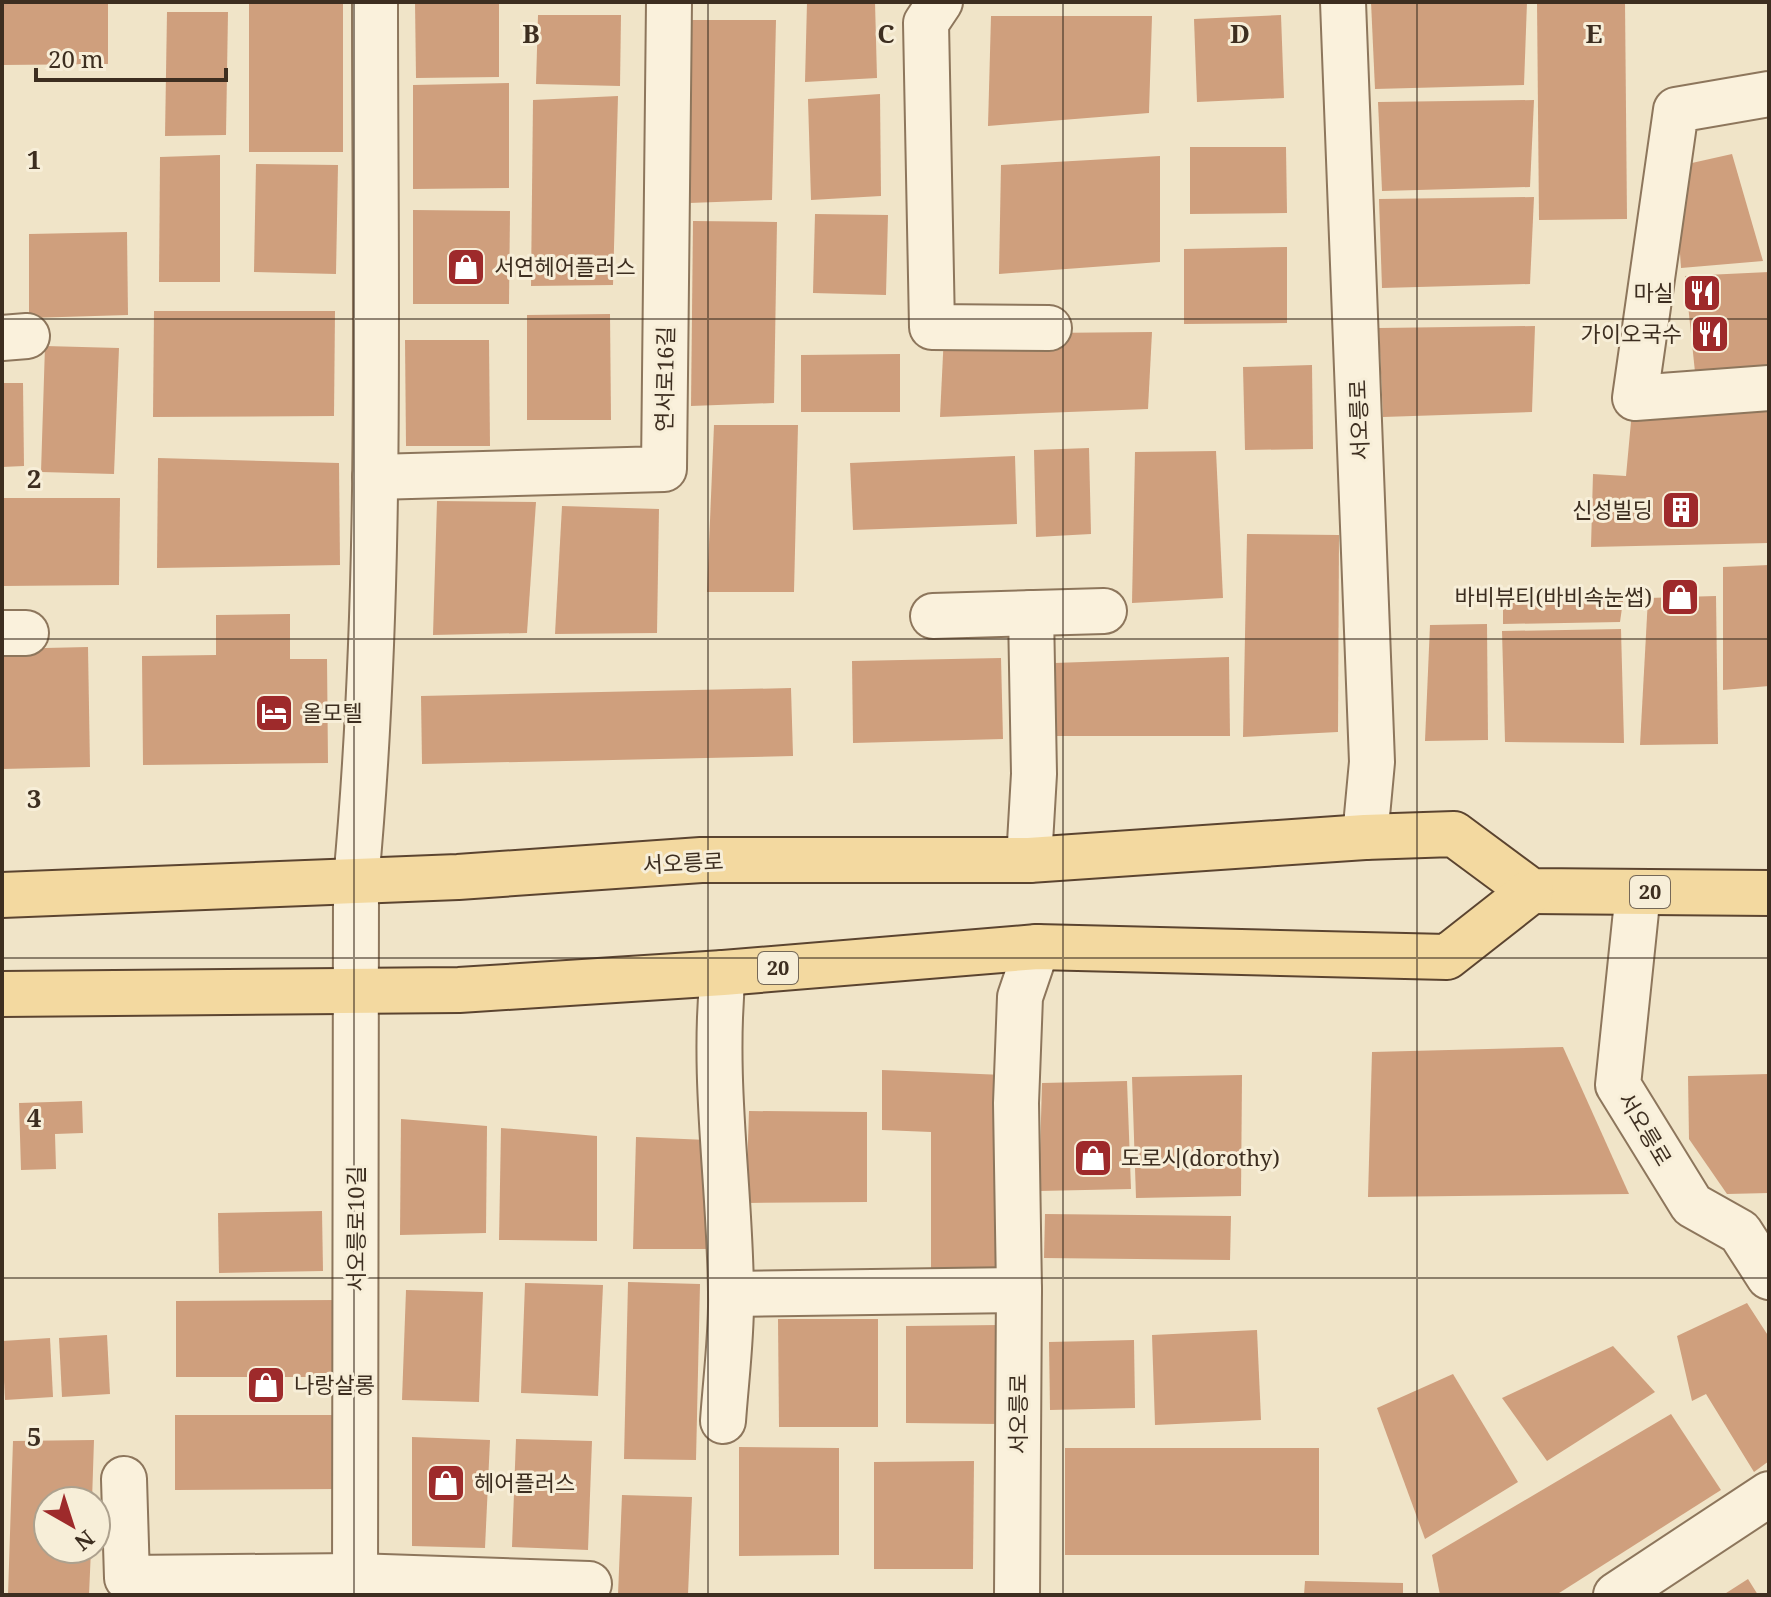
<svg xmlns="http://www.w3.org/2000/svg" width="1771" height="1597" viewBox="0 0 1771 1597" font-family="'Noto Serif','Noto Sans KR',serif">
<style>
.building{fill:#cf9f7d}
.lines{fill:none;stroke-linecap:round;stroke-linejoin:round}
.minor-casing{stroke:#8d765c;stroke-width:48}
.major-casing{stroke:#5b4430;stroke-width:48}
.minor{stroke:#faf1dc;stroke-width:44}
.major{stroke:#f3d9a0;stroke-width:44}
.grid{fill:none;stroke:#3d2e20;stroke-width:2;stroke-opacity:0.55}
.labels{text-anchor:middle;stroke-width:6;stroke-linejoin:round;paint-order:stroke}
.shield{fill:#f7eed8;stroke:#756857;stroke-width:2}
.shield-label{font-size:20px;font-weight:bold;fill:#3d2e20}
.poi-label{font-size:22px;fill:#3d2e20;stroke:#f7eed8;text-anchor:start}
.street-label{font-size:22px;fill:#3d2e20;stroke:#f7eed8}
.grid-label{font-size:26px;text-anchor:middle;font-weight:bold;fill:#3d2e20;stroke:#f7eed8;stroke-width:6;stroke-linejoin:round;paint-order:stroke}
</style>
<rect width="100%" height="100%" fill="#f0e4c8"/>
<g class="building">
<path d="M2,2h106v62l-106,1z"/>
<rect x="249" y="2" width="94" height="150"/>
<path d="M415,2h84v75l-83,1z"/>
<path d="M807,2h68l2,76 -72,4z"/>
<path d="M1371,2h156l-3,83 -149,4z"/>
<path d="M1537,2h88l2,217 -88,1z"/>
<path d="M167,12h61l-2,123 -61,1z"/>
<path d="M538,15h83l-1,71 -84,-2z"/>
<path d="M1281,15l3,83 -87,4 -3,-83z"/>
<path d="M991,16h161l-3,97 -161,13z"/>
<path d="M692,20h84l-4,180 -83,3z"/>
<path d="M509,83v105l-96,1v-104z"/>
<path d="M880,94l1,102 -70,4 -3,-101z"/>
<path d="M618,96l-5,189 -82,1 2,-186z"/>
<path d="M1534,100l-4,87 -148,4 -4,-89z"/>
<path d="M1190,147h96l1,66 -97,1z"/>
<path d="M1732,154l31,107 -82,7 -7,-101z"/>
<path d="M220,155v127h-61l1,-125z"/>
<path d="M1160,156v106l-161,12 2,-109z"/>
<path d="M256,164l82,1 -2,109 -82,-2z"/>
<path d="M1534,197l-4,87 -148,4 -3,-89z"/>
<path d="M413,210l97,1 -1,93h-96z"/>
<path d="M815,214l73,1 -2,80 -73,-2z"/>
<path d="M693,221l84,1 -3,181 -83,3z"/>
<path d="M127,232l1,83 -99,3v-84z"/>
<path d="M1287,247v76l-103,1v-75z"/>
<path d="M1769,272v100h-74l-10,-96z"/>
<path d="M154,311h181l-1,105 -181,1z"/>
<path d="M610,314l1,106h-84v-105z"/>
<path d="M1535,326l-3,86 -149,5 -4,-89z"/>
<path d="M1152,332l-4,77 -208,8 4,-83z"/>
<path d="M405,340h84l1,106h-84z"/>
<path d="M45,346l74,2 -5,126 -73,-2z"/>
<path d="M900,354v58h-99v-57z"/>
<path d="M1312,365l1,84 -68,1 -2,-83z"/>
<path d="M2,383h21l1,83 -22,1z"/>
<path d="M1769,406v137l-178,4 2,-73 33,2 6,-65z"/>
<path d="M714,425h84l-4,167h-87z"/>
<path d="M1089,448l2,86 -55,3 -2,-87z"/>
<path d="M1216,451l7,147 -91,5 3,-151z"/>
<path d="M1015,456l2,68 -164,6 -3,-67z"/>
<path d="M158,458l181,5 1,102 -183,3z"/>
<path d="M2,498h118l-1,87 -117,1z"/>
<path d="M437,501l99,1 -9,131 -94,2z"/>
<path d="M562,506l97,3 -2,124 -102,1z"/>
<path d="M1247,534l92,1 -1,197 -95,5z"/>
<path d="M1769,565v121l-46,4v-123z"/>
<path d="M1503,589l121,5 -4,28 -117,2z"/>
<path d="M1716,596l2,148 -78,1 8,-147z"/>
<path d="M290,614v45h37l1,104 -185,2 -1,-109 74,-1v-40z"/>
<path d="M1487,624l1,116 -63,1 5,-116z"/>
<path d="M1621,629l3,114 -119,-1 -3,-111z"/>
<path d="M88,647l2,120 -88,2v-120z"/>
<path d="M1229,657l1,79h-173l-3,-73z"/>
<path d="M1001,658l2,81 -150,4 -1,-82z"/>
<path d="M791,688l2,68 -371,8 -1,-68z"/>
<path d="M1563,1047l66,147 -261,3 4,-145z"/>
<path d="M882,1070l122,5v198l-73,1v-142l-49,-2z"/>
<path d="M1769,1074v119l-42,1 -38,-55 -1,-63z"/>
<path d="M1242,1075l-1,121 -105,2 -4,-121z"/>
<path d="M1127,1081l4,108 -92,2 3,-108z"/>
<path d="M82,1101l1,32 -28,1 1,35 -35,1 -2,-67z"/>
<path d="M749,1111l118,1v90l-121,1z"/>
<path d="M401,1119l86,7 -1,107 -86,2z"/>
<path d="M501,1128l96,8v105l-98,-1z"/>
<path d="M636,1137l72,3v109h-75z"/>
<path d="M322,1211l1,60 -104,2 -1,-60z"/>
<path d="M1045,1214l186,2 -1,44 -186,-2z"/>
<path d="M628,1282l72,2 -4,176 -72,-1z"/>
<path d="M525,1283l78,2 -5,111 -77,-3z"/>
<path d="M406,1290l77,2 -4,110 -77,-2z"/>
<path d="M338,1300v77h-162v-76z"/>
<path d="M1747,1303l22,34v124l-15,11 -48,-78 -14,7 -15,-65z"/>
<path d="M778,1319h100v108h-99z"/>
<path d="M1000,1325v99l-94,-1v-97z"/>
<path d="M1257,1330l4,90 -106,5 -3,-90z"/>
<path d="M107,1335l3,59 -48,3 -3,-59z"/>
<path d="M50,1338l3,59 -48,3 -3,-59z"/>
<path d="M1134,1340l1,68 -85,2 -1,-68z"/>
<path d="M1613,1346l42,46 -108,69 -45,-63z"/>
<path d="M1453,1374l65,108 -93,57 -48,-131z"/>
<path d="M1671,1414l50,76 -165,105h-116l-8,-40z"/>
<path d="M175,1415h162v74l-162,1z"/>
<path d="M412,1437l78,3 -5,108 -73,-2z"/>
<path d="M516,1439l76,2 -4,109 -76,-3z"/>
<path d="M94,1440l-2,61h-44v48h43l-2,46h-81l5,-154z"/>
<path d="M739,1447l100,1v107l-100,1z"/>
<rect x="1065" y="1448" width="254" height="107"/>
<path d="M974,1461l-1,108h-99v-107z"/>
<path d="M622,1495l70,2 -4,98h-70z"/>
<path d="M1748,1579l10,16h-35z"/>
<path d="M1305,1581l98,2v12h-99z"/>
</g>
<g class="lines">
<defs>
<g id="minor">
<path d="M940,2l-14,21 6,304 117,1"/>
<path d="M1343,2l29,760 -7,75"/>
<path d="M1769,94l-93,16 -41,288 134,-10"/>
<path d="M2,338l25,-2"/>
<path d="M375,477l289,-8 5,-467"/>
<path d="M933,616l171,-5"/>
<path d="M2,633h24"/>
<path d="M1029,860l5,-86 -3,-161"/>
<path d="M1638,892l-20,193 74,120 48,27 29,45"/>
<path d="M731,1294l288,-4"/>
<path d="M723,1421c3,-43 9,-87 8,-129 -1,-106 -19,-213 -8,-319"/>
<path d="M124,1479l3,99 227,-2 235,8"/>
<path d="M355,1595l1,-714c27,-291 19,-586 19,-879"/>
<path d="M1017,1595l2,-305 -3,-187 4,-106 17,-50"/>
<path d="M1616,1595l153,-101"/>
</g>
<g id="major">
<path d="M2,895l456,-18 243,-17h328l336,-23 89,-3 77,57 238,2"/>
<path d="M2,994l457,-4 264,-17 314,-26 410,10 84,-66"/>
</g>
</defs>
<use href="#minor" class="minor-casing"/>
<use href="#major" class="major-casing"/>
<use href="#minor" class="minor"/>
<use href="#major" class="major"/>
</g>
<path class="grid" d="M354,2v1593M708,2v1593M1063,2v1593M1417,2v1593M2,319h1767M2,639h1767M2,958h1767M2,1278h1767"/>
<defs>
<symbol id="shop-square" viewBox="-11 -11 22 22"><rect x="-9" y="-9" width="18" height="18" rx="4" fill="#9e2a2b" stroke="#f7eed8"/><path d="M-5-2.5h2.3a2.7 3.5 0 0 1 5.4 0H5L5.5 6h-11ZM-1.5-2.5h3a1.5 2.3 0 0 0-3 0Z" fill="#fff"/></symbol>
<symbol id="restaurant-square" viewBox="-11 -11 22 22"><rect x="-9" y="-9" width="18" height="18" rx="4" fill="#9e2a2b" stroke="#f7eed8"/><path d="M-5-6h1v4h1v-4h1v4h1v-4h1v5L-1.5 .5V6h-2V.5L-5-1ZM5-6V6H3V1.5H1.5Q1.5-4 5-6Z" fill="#fff"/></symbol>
<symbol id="building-square" viewBox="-11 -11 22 22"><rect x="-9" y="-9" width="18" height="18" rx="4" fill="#9e2a2b" stroke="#f7eed8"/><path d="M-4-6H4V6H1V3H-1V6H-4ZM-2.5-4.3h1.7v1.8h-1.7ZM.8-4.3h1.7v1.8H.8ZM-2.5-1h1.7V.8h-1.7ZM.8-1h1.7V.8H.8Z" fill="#fff"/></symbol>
<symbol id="hotel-square" viewBox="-11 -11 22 22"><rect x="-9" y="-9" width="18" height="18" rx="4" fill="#9e2a2b" stroke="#f7eed8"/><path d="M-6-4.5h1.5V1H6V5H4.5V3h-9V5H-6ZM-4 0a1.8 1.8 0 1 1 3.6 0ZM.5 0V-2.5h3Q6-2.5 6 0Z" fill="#fff"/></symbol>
</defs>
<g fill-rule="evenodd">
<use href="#shop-square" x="444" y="245" width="44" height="44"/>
<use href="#restaurant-square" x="1680" y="271" width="44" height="44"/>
<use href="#restaurant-square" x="1688" y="312" width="44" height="44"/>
<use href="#building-square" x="1659" y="488" width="44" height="44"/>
<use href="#shop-square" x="1658" y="575" width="44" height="44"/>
<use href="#hotel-square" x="252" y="691" width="44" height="44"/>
<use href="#shop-square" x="1071" y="1136" width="44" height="44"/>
<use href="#shop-square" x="244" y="1363" width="44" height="44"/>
<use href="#shop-square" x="424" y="1461" width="44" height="44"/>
</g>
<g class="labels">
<g class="shield">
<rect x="1630" y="876" width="40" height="32" rx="6"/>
<rect x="758" y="952" width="40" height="32" rx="6"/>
</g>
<g class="shield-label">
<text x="1650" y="899">20</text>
<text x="778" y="975">20</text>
</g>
<g class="poi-label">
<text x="494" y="275">서연헤어플러스</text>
<text x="1674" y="301" text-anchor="end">마실</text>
<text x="1682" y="342" text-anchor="end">가이오국수</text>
<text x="1653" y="518" text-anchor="end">신성빌딩</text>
<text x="1652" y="605" text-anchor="end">바비뷰티(바비속눈썹)</text>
<text x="302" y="721">올모텔</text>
<text x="1121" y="1166">도로시(dorothy)</text>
<text x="294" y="1393">나랑살롱</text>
<text x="474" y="1491">헤어플러스</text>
</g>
<g class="street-label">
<text transform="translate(665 379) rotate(-89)" y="8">연서로16길</text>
<text transform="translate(1359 420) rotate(-92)" y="8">서오릉로</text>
<text transform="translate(683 863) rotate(-3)" y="8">서오릉로</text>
<text transform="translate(1645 1129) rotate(59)" y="8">서오릉로</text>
<text transform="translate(356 1229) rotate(-90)" y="8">서오릉로10길</text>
<text transform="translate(1018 1414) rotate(-90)" y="8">서오릉로</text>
</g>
</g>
<g class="grid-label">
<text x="531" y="43">B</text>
<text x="886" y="43">C</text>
<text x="1240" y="43">D</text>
<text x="1594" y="43">E</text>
<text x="34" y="169">1</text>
<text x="34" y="488">2</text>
<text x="34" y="808">3</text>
<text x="34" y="1127">4</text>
<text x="34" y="1446">5</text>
</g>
<rect width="1771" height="1597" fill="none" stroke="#3d2e20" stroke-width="8"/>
<g transform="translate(72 1525) rotate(141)"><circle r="38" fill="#f7eed8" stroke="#ada18e" stroke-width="2"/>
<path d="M0-6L14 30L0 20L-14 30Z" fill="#9e2a2b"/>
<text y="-12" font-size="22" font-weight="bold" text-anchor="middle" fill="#3d2e20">N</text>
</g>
<path d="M36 68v12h190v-12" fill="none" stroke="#3d2e20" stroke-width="4"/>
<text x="48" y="68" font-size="24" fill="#3d2e20" stroke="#f7eed8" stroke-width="6" paint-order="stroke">20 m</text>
</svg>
